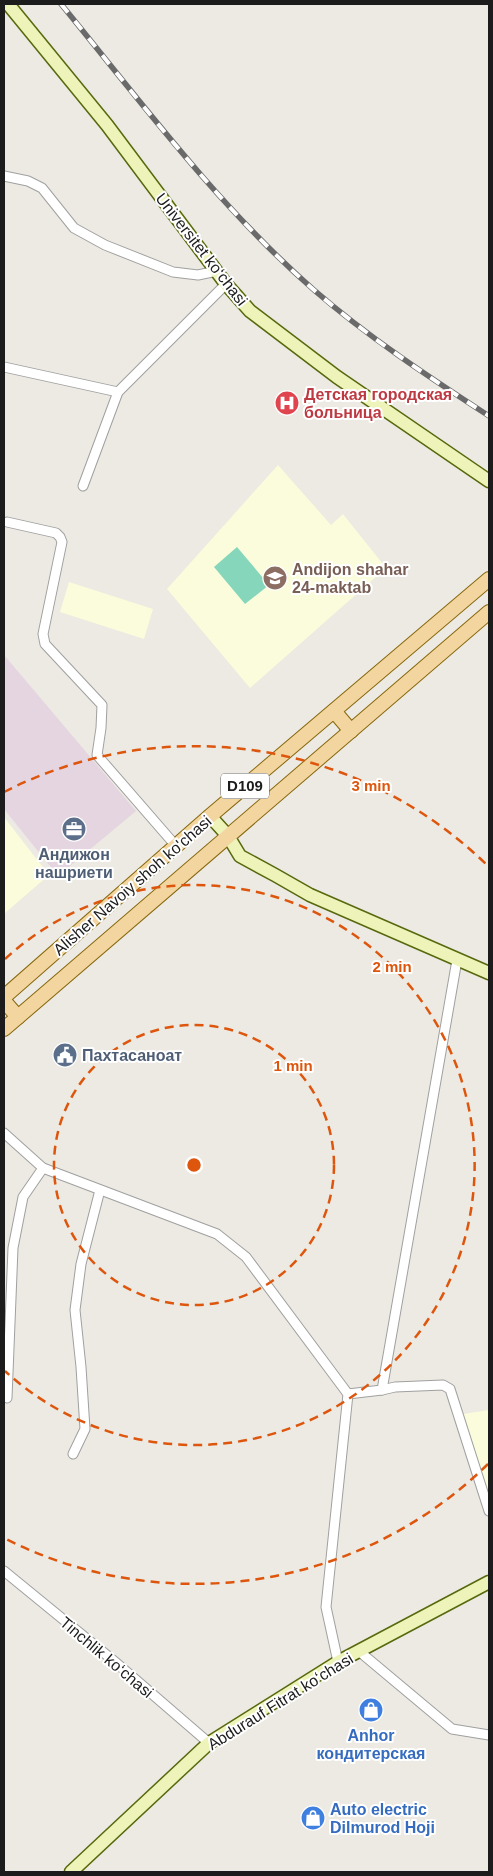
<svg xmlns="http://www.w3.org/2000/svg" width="493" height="1876" viewBox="0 0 493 1876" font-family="Arial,sans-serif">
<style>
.industrial{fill:#e5d5e1}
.education{fill:#fafcdc}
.pitch{fill:#86d6bc}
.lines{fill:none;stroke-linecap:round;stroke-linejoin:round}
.street-casing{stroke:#a0a0a0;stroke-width:11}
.secondary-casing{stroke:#58680d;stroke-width:15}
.primary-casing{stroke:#87670c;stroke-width:16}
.street{stroke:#fff;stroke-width:9}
.secondary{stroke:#edf3b9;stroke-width:12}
.primary{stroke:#f3d5a0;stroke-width:14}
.rail-casing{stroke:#6a6a6a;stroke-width:5.5}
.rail{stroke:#fff;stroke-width:4;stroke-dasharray:11;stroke-linecap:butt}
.ring{fill:none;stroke:#de560d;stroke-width:2.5;stroke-dasharray:9 6}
.labels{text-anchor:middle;stroke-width:4;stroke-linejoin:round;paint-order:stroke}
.shield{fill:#fff;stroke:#606060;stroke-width:1}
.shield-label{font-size:15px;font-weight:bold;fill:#1c1c1c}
.street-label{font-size:16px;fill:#1c1c1c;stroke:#fff}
.health-label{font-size:16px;font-weight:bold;fill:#be3a42;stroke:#fff;text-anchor:start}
.education-label{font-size:16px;font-weight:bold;fill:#785e54;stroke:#fff;text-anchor:start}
.service-label{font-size:16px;font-weight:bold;fill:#4e5e75;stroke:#fff}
.shop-label{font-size:16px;font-weight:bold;fill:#366cbe;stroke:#fff}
.centre{fill:#de560d;stroke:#fff;stroke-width:2.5}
.ring-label{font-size:15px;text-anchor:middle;font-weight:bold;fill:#de560d;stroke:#fff;stroke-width:4;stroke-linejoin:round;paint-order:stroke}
</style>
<rect width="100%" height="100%" fill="#eceae2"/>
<path class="industrial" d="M4,655l132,156 -78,65 -54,-67z"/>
<g class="education">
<path d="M278,465l53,60 12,-11 43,54 -136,120 -83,-99z"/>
<path d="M69,582l84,27 -9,30 -84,-27z"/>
<path d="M4,817l45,58 -45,39z"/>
<path d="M489,1410v83l-26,-79z"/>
</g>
<path class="pitch" d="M237,547l32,38 -24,19 -31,-37z"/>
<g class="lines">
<defs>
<g id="street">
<path d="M4,176l24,5 14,7 32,40 31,17 68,27 25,3 19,-4"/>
<path d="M4,367l114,25"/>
<path d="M83,486l35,-94 108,-108"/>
<path d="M7,522l49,11 4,4 2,5 -19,92 2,10 57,61 -1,23 -4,27 79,91"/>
<path d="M4,1133l39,35 174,66 29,23 102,137 -22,213 12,55"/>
<path d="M382,1390l13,-3 48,-2 7,4 39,122"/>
<path d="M348,1394l34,-4 75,-430"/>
<path d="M7,1398l6,-150 10,-51 20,-29"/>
<path d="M73,1454l12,-25 -4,-62 -6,-57 6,-46 19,-74"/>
<path d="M4,1571l110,90 95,82"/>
<path d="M360,1652l92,77 37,6"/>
</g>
<g id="secondary">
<path d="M8,4l99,121 119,159 24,27 87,66 152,104"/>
<path d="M210,816l18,20 12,20 35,19 35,20 179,78"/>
<path d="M71,1872l138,-129 129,-81 151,-80"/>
</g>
<g id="primary">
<path d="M334,711l17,20"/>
<path d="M4,997l206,-181 279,-237"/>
<path d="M4,1001l14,16"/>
<path d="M4,1029l485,-417"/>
</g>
</defs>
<use href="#street" class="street-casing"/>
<use href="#secondary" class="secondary-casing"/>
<use href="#primary" class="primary-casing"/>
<use href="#street" class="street"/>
<use href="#secondary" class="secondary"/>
<use href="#primary" class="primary"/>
<defs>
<path id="rail" d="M61,4c80,98 157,202 253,286 54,47 115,87 175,126"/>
</defs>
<use href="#rail" class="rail-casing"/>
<use href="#rail" class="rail"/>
</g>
<g class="ring">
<circle cx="194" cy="1165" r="140"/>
<path d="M5 959A280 280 0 1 1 5 1371"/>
<path d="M488 1464A419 419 0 0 1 4 1538M4 792A419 419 0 0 1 488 866"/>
</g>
<defs>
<symbol id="hospital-disc" viewBox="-11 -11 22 22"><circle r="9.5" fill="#e0444e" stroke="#fff"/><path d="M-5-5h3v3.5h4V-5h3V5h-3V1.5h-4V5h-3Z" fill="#fff"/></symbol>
<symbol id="school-disc" viewBox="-11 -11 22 22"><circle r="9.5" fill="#8d6e63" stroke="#fff"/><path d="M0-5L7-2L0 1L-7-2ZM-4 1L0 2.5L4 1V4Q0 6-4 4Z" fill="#fff"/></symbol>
<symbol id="office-disc" viewBox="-11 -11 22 22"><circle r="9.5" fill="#5c6f8a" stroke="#fff"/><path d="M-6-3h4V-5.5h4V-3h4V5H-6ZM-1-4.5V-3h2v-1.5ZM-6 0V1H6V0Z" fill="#fff"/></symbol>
<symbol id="civic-disc" viewBox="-11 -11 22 22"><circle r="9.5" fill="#5c6f8a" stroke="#fff"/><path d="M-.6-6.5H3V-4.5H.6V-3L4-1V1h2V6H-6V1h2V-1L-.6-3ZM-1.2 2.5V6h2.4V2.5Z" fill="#fff"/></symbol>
<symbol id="shop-disc" viewBox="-11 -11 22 22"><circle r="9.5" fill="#3f7fe0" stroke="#fff"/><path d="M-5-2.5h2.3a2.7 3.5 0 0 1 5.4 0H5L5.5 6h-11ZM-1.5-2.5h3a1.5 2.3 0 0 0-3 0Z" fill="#fff"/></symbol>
</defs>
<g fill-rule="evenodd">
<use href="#hospital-disc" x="273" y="389" width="28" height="28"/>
<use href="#school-disc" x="261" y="564" width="28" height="28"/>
<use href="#office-disc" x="60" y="815" width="28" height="28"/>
<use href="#civic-disc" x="51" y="1041" width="28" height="28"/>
<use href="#shop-disc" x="357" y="1696" width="28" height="28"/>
<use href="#shop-disc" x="299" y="1804" width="28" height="28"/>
</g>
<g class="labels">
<rect class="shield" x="221" y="773.5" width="48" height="25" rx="4"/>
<g class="shield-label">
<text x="245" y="791">D109</text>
</g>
<g class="street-label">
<text transform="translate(202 249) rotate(52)" y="6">Universitet kо‘chasi</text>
<text transform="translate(132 885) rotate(-41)" y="6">Alisher Navoiy shoh ko'chasi</text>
<text transform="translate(107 1657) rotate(40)" y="6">Tinchlik kо‘chasi</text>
<text transform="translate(280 1701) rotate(-32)" y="6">Abdurauf Fitrat koʻchasi</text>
</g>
<g class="health-label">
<text x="304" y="400">Детская городская<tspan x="304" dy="18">больница</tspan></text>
</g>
<g class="education-label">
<text x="292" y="575">Andijon shahar<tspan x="292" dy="18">24-maktab</tspan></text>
</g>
<g class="service-label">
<text x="74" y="860">Андижон<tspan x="74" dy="18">нашриети</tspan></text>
<text x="82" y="1061" text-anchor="start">Пахтасаноат</text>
</g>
<g class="shop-label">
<text x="371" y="1741">Anhor<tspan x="371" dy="18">кондитерская</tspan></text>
<text x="330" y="1815" text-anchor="start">Auto electric<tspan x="330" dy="18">Dilmurod Hoji</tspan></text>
</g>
</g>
<circle cx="194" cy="1165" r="8" class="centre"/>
<g class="ring-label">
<text x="371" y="791">3 min</text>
<text x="392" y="972">2 min</text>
<text x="293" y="1071">1 min</text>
</g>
<rect width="493" height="1876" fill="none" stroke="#1c1c1c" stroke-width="10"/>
</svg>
